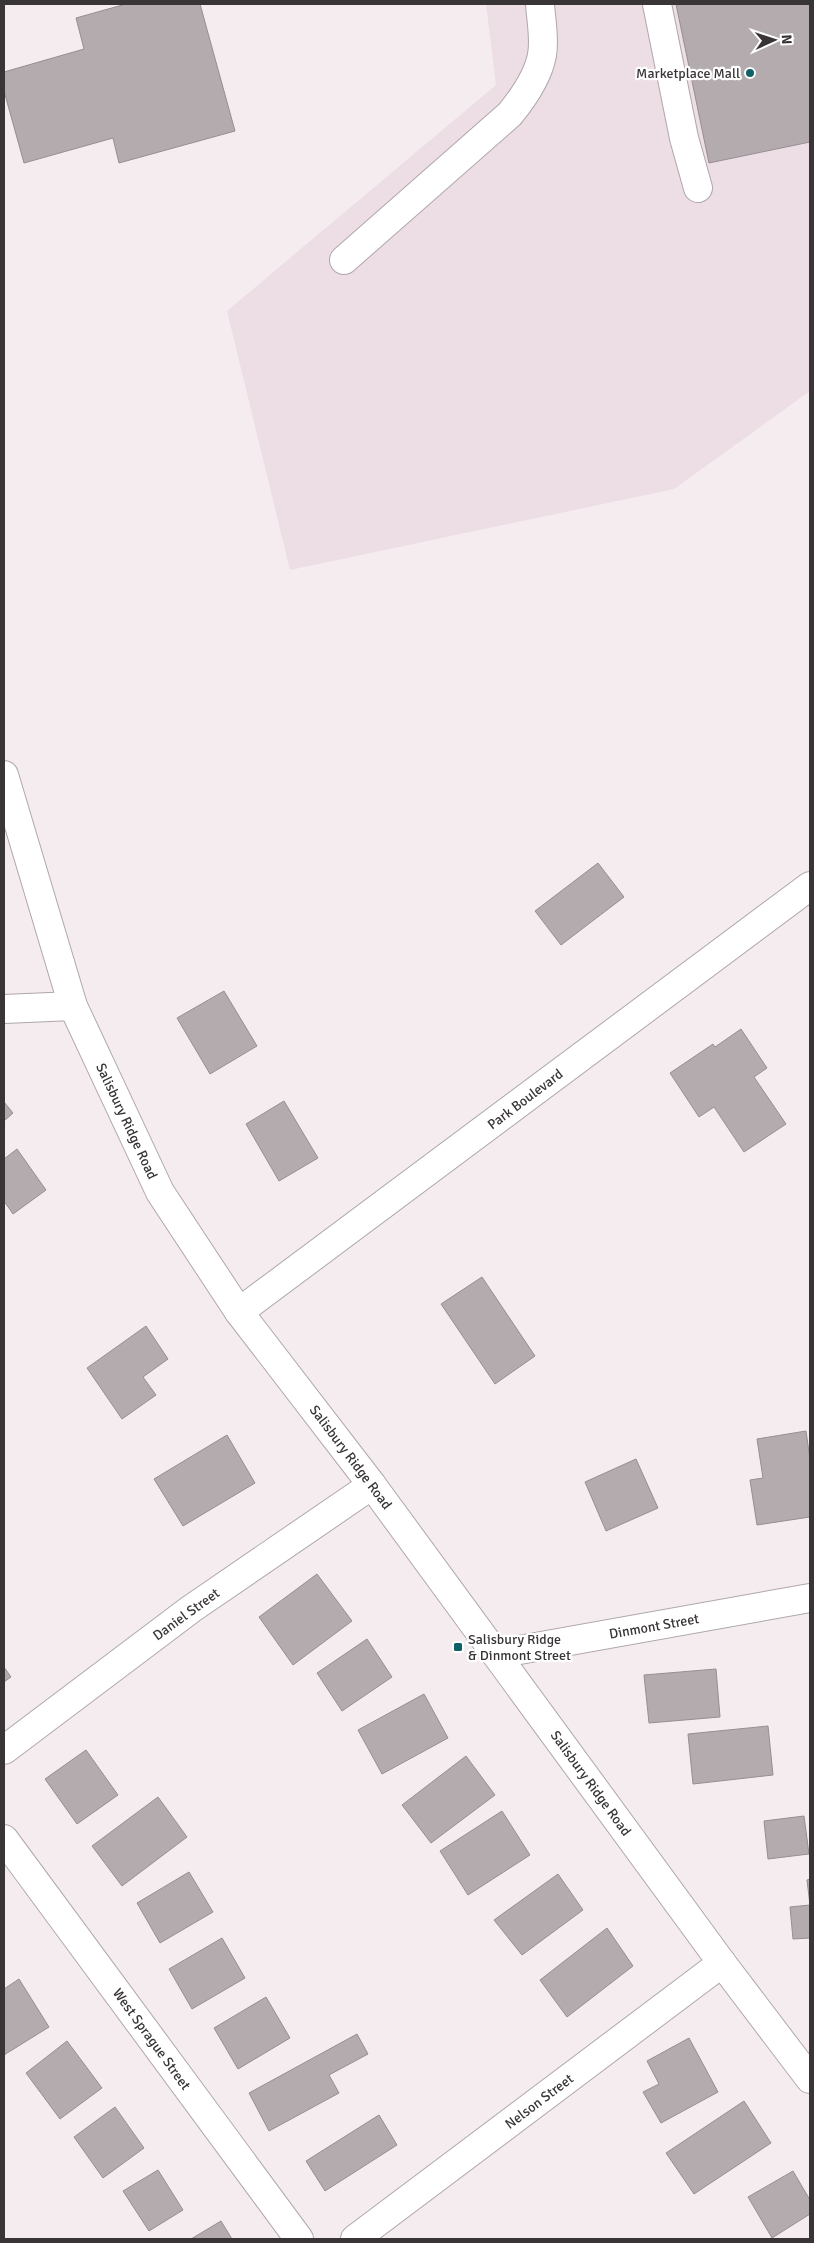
<svg xmlns="http://www.w3.org/2000/svg" width="814" height="2243" viewBox="0 0 814 2243" font-family="Signika,sans-serif">
<style>
.built{fill:#eddde4}
.building{fill:#b4abaf;stroke:#968e92}
.lines{fill:none;stroke-linecap:round;stroke-linejoin:round}
.minor-casing{stroke:#afa7ab;stroke-width:30}
.minor{stroke:#fff;stroke-width:28}
.poi-dot{fill:#106167;stroke:#fff;stroke-width:2}
.labels{text-anchor:middle;stroke-width:4.5;stroke-linejoin:round;paint-order:stroke}
.poi-label{font-size:14px;fill:#393537;stroke:#fff;text-anchor:end}
.street-label{font-size:14px;fill:#393537;stroke:#fff}
</style>
<rect width="100%" height="100%" fill="#f5ecf0"/>
<path class="built" d="M486,4h324v387l-136,98 -384,81 -63,-259 269,-226z"/>
<g class="building">
<path d="M126,4h74l35,127 -116,32 -6,-25 -89,25 -20,-72v-19l80,-23 -8,-31z"/>
<path d="M676,4h134v138l-101,21z"/>
<path d="M598,863l26,34 -63,48 -26,-34z"/>
<path d="M224,991l33,55 -47,28 -33,-56z"/>
<path d="M741,1029l26,39 -13,9 32,47 -42,28 -30,-45 -15,10 -29,-44 43,-29 2,3z"/>
<path d="M284,1101l34,57 -39,23 -33,-57z"/>
<path d="M4,1102l9,11 -9,8z"/>
<path d="M17,1149l29,41 -33,24 -9,-13v-42z"/>
<path d="M482,1277l53,79 -40,28 -54,-80z"/>
<path d="M146,1326l22,33 -25,18 13,18 -34,24 -35,-51z"/>
<path d="M806,1431l4,28v58l-53,8 -7,-45 13,-2 -6,-39z"/>
<path d="M227,1435l28,48 -72,43 -29,-47z"/>
<path d="M636,1459l22,49 -52,23 -21,-49z"/>
<path d="M317,1574l35,47 -59,44 -34,-48z"/>
<path d="M367,1639l25,38 -50,34 -25,-38z"/>
<path d="M4,1667l7,10 -7,5z"/>
<path d="M716,1669l4,48 -71,6 -5,-48z"/>
<path d="M424,1694l24,44 -66,36 -24,-44z"/>
<path d="M768,1726l5,49 -80,9 -5,-50z"/>
<path d="M86,1750l32,45 -41,29 -32,-45z"/>
<path d="M466,1756l29,39 -64,48 -29,-38z"/>
<path d="M158,1797l29,40 -65,49 -30,-40z"/>
<path d="M502,1811l28,44 -62,40 -28,-44z"/>
<path d="M804,1816l5,38 -41,5 -4,-38z"/>
<path d="M189,1872l24,40 -53,31 -23,-40z"/>
<path d="M558,1874l25,36 -61,45 -28,-35z"/>
<path d="M810,1879v59l-17,1 -3,-32 20,-2 -3,-25z"/>
<path d="M607,1928l26,38 -66,51 -27,-37z"/>
<path d="M222,1938l23,40 -53,31 -23,-40z"/>
<path d="M19,1979l30,48 -45,28v-66z"/>
<path d="M266,1997l24,41 -52,31 -24,-41z"/>
<path d="M357,2034l11,20 -39,21 10,18 -70,38 -20,-38z"/>
<path d="M689,2038l29,54 -57,31 -18,-31 16,-8 -12,-23z"/>
<path d="M67,2041l35,47 -42,31 -34,-46z"/>
<path d="M744,2101l27,42 -77,51 -28,-41z"/>
<path d="M115,2107l29,41 -41,30 -29,-41z"/>
<path d="M379,2115l18,30 -72,46 -19,-30z"/>
<path d="M158,2170l25,40 -34,21 -26,-40z"/>
<path d="M793,2171l17,29v14l-38,24 -24,-41z"/>
<path d="M221,2221l11,18h-41z"/>
</g>
<g class="lines">
<defs>
<g id="minor">
<path d="M657,4l27,134 14,50"/>
<path d="M344,260l166,-146c13,-16 28,-37 32,-59 3,-16 -1,-35 -2,-51"/>
<path d="M4,775l69,231 87,186 79,120 133,173 350,478 88,116"/>
<path d="M4,1009l69,-3"/>
<path d="M239,1312l571,-426"/>
<path d="M497,1654l313,-56"/>
<path d="M4,1750l187,-141 181,-124"/>
<path d="M4,1839l295,400"/>
<path d="M355,2239l367,-276"/>
</g>
</defs>
<use href="#minor" class="minor-casing"/>
<use href="#minor" class="minor"/>
</g>
<g class="poi-dot">
<circle cx="750" cy="73" r="5"/>
<rect x="453" y="1642" width="10" height="10" rx="2.5"/>
</g>
<g class="labels">
<g class="poi-label">
<text x="740" y="78">Marketplace Mall</text>
<text x="468" y="1644" text-anchor="start">Salisbury Ridge<tspan x="468" dy="16">&amp; Dinmont Street</tspan></text>
</g>
<g class="street-label">
<text transform="translate(525 1099) rotate(-37)" y="5">Park Boulevard</text>
<text transform="translate(127 1121) rotate(65)" y="5">Salisbury Ridge Road</text>
<text transform="translate(351 1457) rotate(53)" y="5">Salisbury Ridge Road</text>
<text transform="translate(186 1614) rotate(-36)" y="5">Daniel Street</text>
<text transform="translate(654 1626) rotate(-10)" y="5">Dinmont Street</text>
<text transform="translate(591 1783) rotate(54)" y="5">Salisbury Ridge Road</text>
<text transform="translate(152 2039) rotate(54)" y="5">West Sprague Street</text>
<text transform="translate(539 2101) rotate(-37)" y="5">Nelson Street</text>
</g>
</g>
<rect width="814" height="2243" fill="none" stroke="#393537" stroke-width="10"/>
<g transform="translate(774 40) rotate(87)" stroke="#ffffff" stroke-width="4" paint-order="stroke">
<path d="M0-4L9 19L0 12L-9 19Z" fill="#393537"/>
<text y="-8" font-size="14" font-weight="bold" text-anchor="middle" fill="#393537">N</text>
</g>
</svg>
